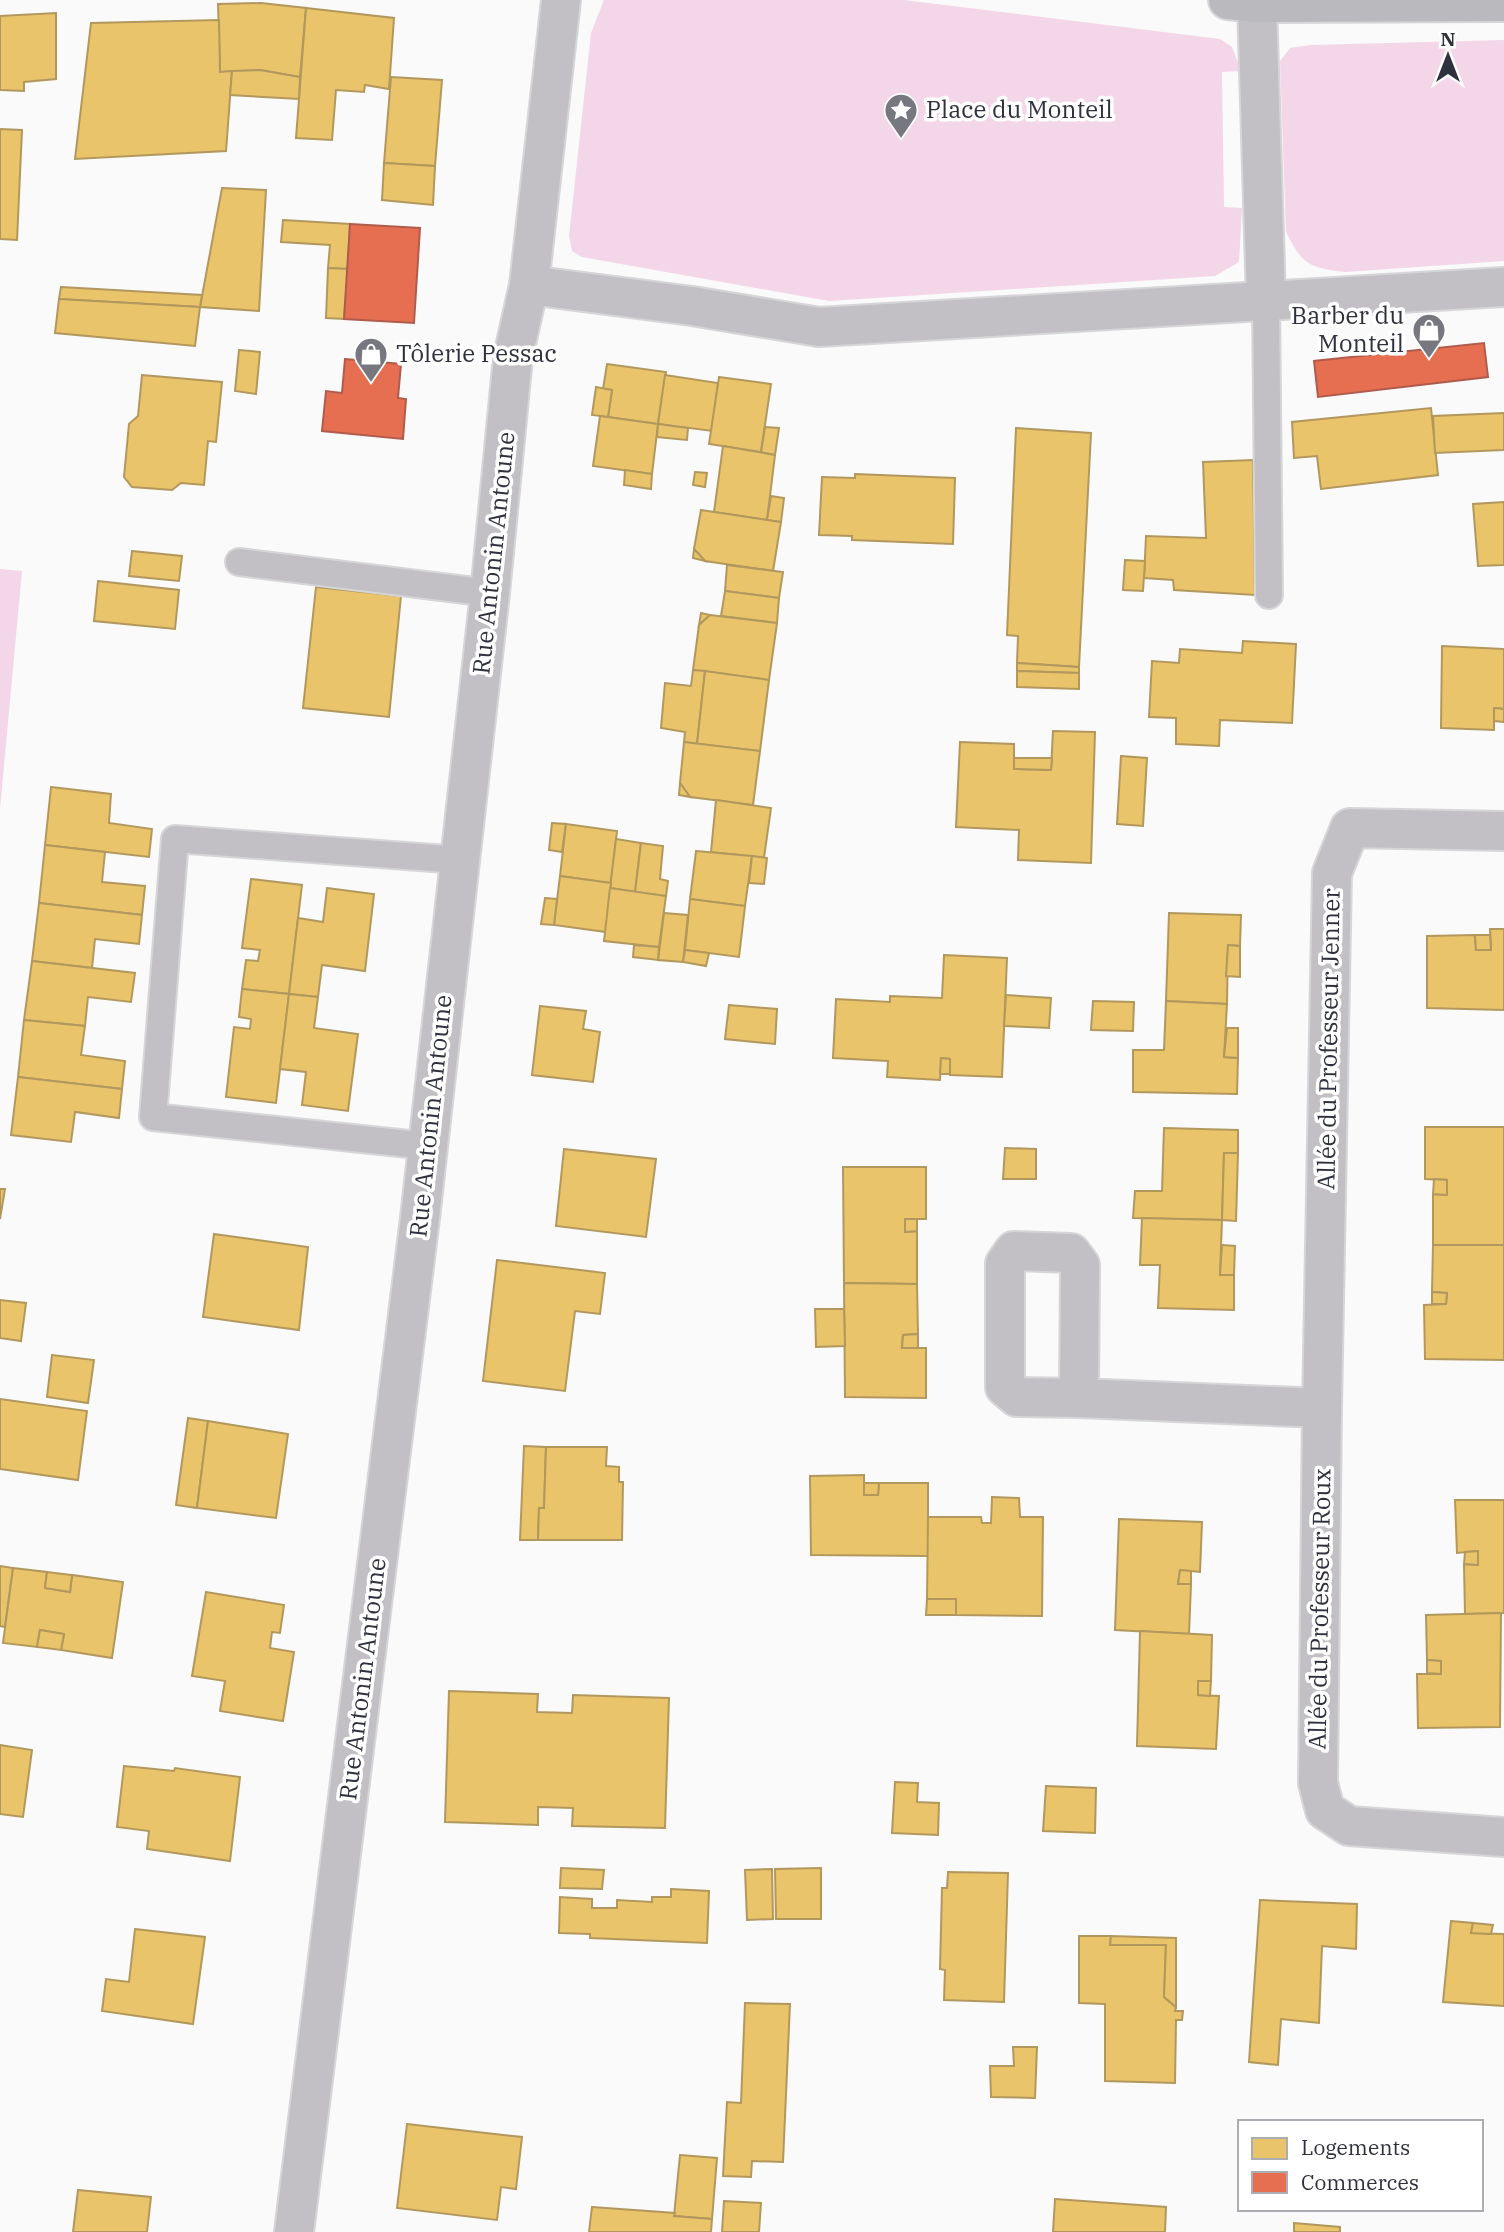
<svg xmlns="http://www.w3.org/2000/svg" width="1504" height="2232" viewBox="0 0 1504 2232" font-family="'IBM Plex Serif',serif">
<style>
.green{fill:#f3d6e7}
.homes{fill:#e9c46a;stroke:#b2985d;stroke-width:2}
.shops{fill:#e76f51;stroke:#b05c4c;stroke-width:2}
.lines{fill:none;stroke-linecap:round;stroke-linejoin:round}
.lane-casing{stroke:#d6d6d8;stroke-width:30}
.street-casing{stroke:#d6d6d8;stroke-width:42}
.primary-casing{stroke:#d6d6d8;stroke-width:42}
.lane{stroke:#c2c0c4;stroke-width:26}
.street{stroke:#c2c0c4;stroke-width:38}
.primary{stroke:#bab9bd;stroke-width:38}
.labels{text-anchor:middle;stroke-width:7;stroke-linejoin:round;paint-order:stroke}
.poi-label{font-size:24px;fill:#30313f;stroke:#fff;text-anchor:start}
.street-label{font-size:24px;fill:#30313f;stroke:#fff}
</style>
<rect width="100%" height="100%" fill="#fafafa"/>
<g class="green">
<path d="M604,0h300l316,39 12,8 9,24 -19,1 2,135 18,1 -3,54 -24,14 -386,25 -247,-44 -10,-6 -3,-15 22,-203z"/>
<path d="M1504,40v221l-159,11c-36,-4 -43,-8 -59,-40l-6,-171 10,-13 21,-3z"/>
<path d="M0,569l22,2 -22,238z"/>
</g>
<g class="homes">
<path d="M261,3l45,5 -6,69 -40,-7 -40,2 -2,-68z"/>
<path d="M306,8l88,10 -5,71 -24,-4 -1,7 -28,-2 -4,50 -36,-2z"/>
<path d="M56,13v66l-32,3v9l-24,-1v-74z"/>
<path d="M219,20l1,52 12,-1 -6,80 -151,8 16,-136z"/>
<path d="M260,70l40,7 -1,22 -69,-4 2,-24z"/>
<path d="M391,77l51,3 -7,86 -51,-3z"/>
<path d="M0,129l22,1 -5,110 -17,-1z"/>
<path d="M384,163l51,3 -2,39 -51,-5z"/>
<path d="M222,188l44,2 -7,121 -59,-4z"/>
<path d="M283,220l67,4 -2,45 -20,-1 2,-23 -49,-3z"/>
<path d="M328,268l20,1 -4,50 -18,-1z"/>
<path d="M61,287l141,8 -2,12 -141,-8z"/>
<path d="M59,299l141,8 -5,39 -140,-13z"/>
<path d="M239,350l21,2 -4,42 -21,-3z"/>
<path d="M607,364l59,8 -8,52 -50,-7 4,-27 -9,-1z"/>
<path d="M142,375l80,7 -6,60 -8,-1 -4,44 -23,-2 -9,7 -40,-3 -8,-10 5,-53 9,-8z"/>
<path d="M665,375l53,8 -6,48 -54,-7z"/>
<path d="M719,377l52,7 -10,68 -52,-8z"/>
<path d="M596,387l16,3 -4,27 -16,-2z"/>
<path d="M1431,408l7,67 -117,14 -4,-33 -23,2 -2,-36z"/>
<path d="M1504,413v37l-69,3 -2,-37z"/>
<path d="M600,416l58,8 -6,50 -59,-8z"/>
<path d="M658,424l30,4 -1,12 -30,-3z"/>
<path d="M765,427l14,1 -4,27 -14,-3z"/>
<path d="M1016,428l75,5 -12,234 -62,-4 1,-27 -11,-1z"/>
<path d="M723,446l52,9 -8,65 -53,-8z"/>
<path d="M1253,460l2,135 -81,-5 -1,-10 -29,-2 2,-42 60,2 -3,-76z"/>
<path d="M625,470l27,4 -1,15 -27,-4z"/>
<path d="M695,472l12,1 -2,14 -12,-2z"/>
<path d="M855,474l100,4 -2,66 -101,-4v-4l-33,-1 3,-58 33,1z"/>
<path d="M771,496l13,2 -3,24 -14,-2z"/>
<path d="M1504,502v63l-26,1 -5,-62z"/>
<path d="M701,510l80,12 -8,49 -68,-10 -11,-12z"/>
<path d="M694,549l11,12 -12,-3z"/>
<path d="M132,551l50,5 -3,25 -50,-5z"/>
<path d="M1125,560l20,1 -2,30 -20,-1z"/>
<path d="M727,565l56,7 -4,26 -54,-7z"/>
<path d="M98,581l81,9 -4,39 -81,-8z"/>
<path d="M316,587l85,9 -12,121 -86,-9z"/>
<path d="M725,591l54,7 -2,25 -56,-7z"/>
<path d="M701,613l9,2 -11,10z"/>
<path d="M710,615l67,8 -8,57 -76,-10 6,-45z"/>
<path d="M1243,641l53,3 -4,79 -72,-3 -1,26 -43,-2v-26l-27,-1 3,-56 27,2 1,-14 62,4z"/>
<path d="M1442,646l62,3v60l-10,-1v22l-53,-2z"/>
<path d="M1017,663l62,4v6l-62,-2z"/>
<path d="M693,670l12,1 -8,73 -13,-2 1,-10 -24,-4 4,-45 26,3z"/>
<path d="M705,671l64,9 -9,71 -63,-7z"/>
<path d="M1017,671l62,2v16l-62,-2z"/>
<path d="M1494,708l10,1v13l-10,-1z"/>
<path d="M1053,731l42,1 -4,131 -73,-3 1,-30 -63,-3 4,-85 54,2v25l37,1z"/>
<path d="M684,742l76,9 -7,54 -63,-8 -10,-14z"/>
<path d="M1121,756l26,2 -4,68 -26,-2z"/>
<path d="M1014,758h38l-1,12 -37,-1z"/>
<path d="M680,783l10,14 -11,-2z"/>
<path d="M51,787l60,7 -2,29 43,6 -3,28 -104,-12z"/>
<path d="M716,800l55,8 -7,50 -53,-6z"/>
<path d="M552,823l14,1 -4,28 -13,-2z"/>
<path d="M566,824l51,7 -6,52 -51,-7z"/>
<path d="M616,839l25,4 -6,49 -25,-4z"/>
<path d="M641,843l22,3 -3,33 8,2 -2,15 -31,-4z"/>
<path d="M45,845l60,7 -3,30 43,4 -3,29 -103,-12z"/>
<path d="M696,851l56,5 -7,50 -55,-7z"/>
<path d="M752,856l15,2 -3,26 -15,-1z"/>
<path d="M560,876l51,7 -5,49 -52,-7z"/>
<path d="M251,879l51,6 -13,109 -47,-5 4,-29 12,1 2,-11 -18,-2z"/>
<path d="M327,888l47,6 -9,77 -43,-6 -4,32 -29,-3 9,-76 25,4z"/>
<path d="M610,888l56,8 -7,51 -55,-6z"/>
<path d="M545,898l12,1 -3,26 -13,-1z"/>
<path d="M690,899l55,7 -6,51 -54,-7z"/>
<path d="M39,903l103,12 -3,29 -44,-5 -3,29 -60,-7z"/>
<path d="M664,913l24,2 -5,47 -25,-2z"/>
<path d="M1169,913l72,2 -1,31 -12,-1 -1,59 -61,-3z"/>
<path d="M1490,929h14v81l-77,-2v-72l48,-1 1,15h15z"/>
<path d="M1475,935h15l1,15h-15z"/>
<path d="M634,945l25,2 -1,13 -25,-3z"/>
<path d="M1228,945l12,1v31l-14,-1z"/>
<path d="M685,950l24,3 -3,13 -23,-4z"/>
<path d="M944,955l63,3 -5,119 -52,-2v-16l-9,-1 -1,22 -53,-3 1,-16 -55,-3 3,-59 54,3v-6l52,2z"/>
<path d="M32,961l103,12 -4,29 -43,-5 -3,29 -61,-6z"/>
<path d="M242,989l47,5 -13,109 -50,-6 8,-70 16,2 1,-10 -12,-2z"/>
<path d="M289,994l29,3 -4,31 44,6 -10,77 -46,-6 4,-33 -26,-3z"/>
<path d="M1006,995l45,3 -2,30 -45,-2z"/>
<path d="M1093,1001l41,1 -1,29 -42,-1z"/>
<path d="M1166,1001l61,3 -3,53 14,1 -1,36 -104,-2v-42h31z"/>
<path d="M729,1005l48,4 -2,35 -50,-5z"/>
<path d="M540,1006l46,5 -3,18 17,3 -7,50 -61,-7z"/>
<path d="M24,1020l61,6 -4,29 44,6 -3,28 -104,-12z"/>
<path d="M1227,1028h11v30l-14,-1z"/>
<path d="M941,1058l9,1v15h-10z"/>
<path d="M18,1077l104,12 -3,29 -44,-6 -4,30 -60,-7z"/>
<path d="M1425,1127h79v118h-71v-51l14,1v-15l-22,-1z"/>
<path d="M1164,1128l74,2v23h-14l-2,67 -89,-2 2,-27h27z"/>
<path d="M1005,1148l31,1v30h-33z"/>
<path d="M564,1149l92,10 -10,78 -90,-11z"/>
<path d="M1224,1153h14l-2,68 -14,-1z"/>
<path d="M843,1167h83v52h-21v13l12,-1v53l-73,-1z"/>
<path d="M1434,1179l13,1v15l-14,-1z"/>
<path d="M0,1189h5l-5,30z"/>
<path d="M1142,1218l80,2 -2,55h14v35l-76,-2 2,-43h-20z"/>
<path d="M905,1219h12v12l-12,1z"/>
<path d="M214,1234l94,13 -9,83 -96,-13z"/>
<path d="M1222,1245l13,1 -1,29h-14z"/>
<path d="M1433,1245h71v115l-79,-1 -1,-54 22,-1 1,-11 -15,-1z"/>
<path d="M497,1260l108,13 -5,41 -25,-3 -10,80 -82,-10z"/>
<path d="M844,1283l73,1 1,50 -15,1 -1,13h24v50l-81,-1z"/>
<path d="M1432,1292l15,1 -1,11h-14z"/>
<path d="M0,1300l26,3 -5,38 -21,-3z"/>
<path d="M815,1309h29l1,37 -29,1z"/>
<path d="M918,1334v14h-16l1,-13z"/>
<path d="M52,1355l42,5 -6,43 -41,-6z"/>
<path d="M0,1399l87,12 -9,69 -78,-11z"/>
<path d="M188,1418l20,3 -11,87 -21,-3z"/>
<path d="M208,1421l80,13 -12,84 -79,-10z"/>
<path d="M524,1446l22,1 -2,61h-5l-1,32h-18z"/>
<path d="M546,1447h61l-1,19 13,1v15h4l-1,58h-84l1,-32h5z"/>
<path d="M864,1475v20h14l1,-12h49v73l-117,-1 -1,-79z"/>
<path d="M864,1483h15l-1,12h-14z"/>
<path d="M992,1497l27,1 1,19h23l-1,99 -86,-1v-16h-29l1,-82h53l1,6h9z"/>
<path d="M1455,1500h49v113l-39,1 -1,-50 14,1v-14l-21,2z"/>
<path d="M1119,1519l83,3 -2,50 -20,-2 -2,14h13l-2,50 -74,-4z"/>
<path d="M1478,1551v14l-14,-1 1,-12z"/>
<path d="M0,1566l13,2 -8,59 -5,-1z"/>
<path d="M13,1568l34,4 -2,16 25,4 2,-17 51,7 -11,76 -51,-8 3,-16 -24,-4 -3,17 -34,-4z"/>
<path d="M1180,1570l11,1v13h-13z"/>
<path d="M47,1572l25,3 -2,17 -25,-4z"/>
<path d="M206,1592l78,13 -4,28 -8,-1 -2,16 24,4 -11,69 -63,-10 5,-30 -33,-5z"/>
<path d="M927,1599h29v16h-30z"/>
<path d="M1501,1613l-1,114 -82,1 -1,-54h24v-13l-14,-1 -1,-45z"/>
<path d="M40,1630l24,4 -3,16 -24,-3z"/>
<path d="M1140,1631l72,4 -1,46h-13v14l21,1 -3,53 -79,-3z"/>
<path d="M1427,1660l14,1v13l-14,-1z"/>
<path d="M1198,1681h13l-1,15 -12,-1z"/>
<path d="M449,1691l89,3 -1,18 35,1 1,-18 96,3 -4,130 -93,-2 1,-18 -35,-1v18l-93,-3z"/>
<path d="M0,1745l32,5 -9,67 -23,-3z"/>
<path d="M124,1766l50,5 1,-3 65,9 -10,84 -83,-12 2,-18 -32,-4z"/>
<path d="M895,1782l23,1 -1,19 22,1 -1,32 -46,-2z"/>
<path d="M1046,1786l50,2 -1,45 -52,-2z"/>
<path d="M561,1868l43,2 -2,19 -42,-1z"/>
<path d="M821,1868v51h-45l-1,-50z"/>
<path d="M772,1869l1,50 -26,1 -2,-50z"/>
<path d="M948,1872l60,1 -4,129 -60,-2 1,-30 -5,-1 2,-81h5z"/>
<path d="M671,1889l38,2 -2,52 -117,-5v-4l-31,-1 1,-36 32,2v9h25v-8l35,2v-5h19z"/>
<path d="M1260,1900l97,4 -1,45 -34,-3 -3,77 -38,-4 -3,46 -29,-3z"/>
<path d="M1451,1921l22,2 -2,10 33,1v72l-61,-4z"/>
<path d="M1473,1923l20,2 -2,9 -20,-1z"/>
<path d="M135,1929l70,8 -12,87 -91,-13 4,-32 23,3z"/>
<path d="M1079,1936h32l-1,9h56l-2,52 12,10 -1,4h8l-1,9h-6l-1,63 -70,-2v-77l-26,-1z"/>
<path d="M1111,1936l65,2v69l-12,-10 2,-52h-56z"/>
<path d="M745,2003l45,1 -7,158 -31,-1 -1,16 -28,-1 4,-74 14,1z"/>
<path d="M1013,2047h24l-2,51 -44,-1 -1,-31h24z"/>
<path d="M407,2124l115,13 -6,52 -15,-2 -4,33 -100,-12z"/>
<path d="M680,2155l37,3 -5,61 -38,-3z"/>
<path d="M78,2190l73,7 -4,35h-74z"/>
<path d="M1055,2199l111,8 -1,25h-112z"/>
<path d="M724,2201l37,2 -2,29h-37z"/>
<path d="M592,2207l83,6 -1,3 38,3 -1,13h-122z"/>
<path d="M1294,2223l46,4v5h-46z"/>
</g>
<g class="shops">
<path d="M350,224l70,4 -6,95 -70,-4z"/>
<path d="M1484,343l4,34 -170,20 -4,-36z"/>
<path d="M345,359l56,5 -3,34 8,1 -3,40 -81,-8 4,-40 16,2z"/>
</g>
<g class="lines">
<defs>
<g id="lane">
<path d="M1266,301l3,294"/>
<path d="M239,562l251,31"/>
<path d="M428,1146l-275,-29 22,-278 285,21"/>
</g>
<g id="street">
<path d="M1257,3l9,298"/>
<path d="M529,285l163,21 127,21 685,-40"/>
<path d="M1504,831l-154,-3 -18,45 -10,535 -4,375 7,27 24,16 155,11"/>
<path d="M1079,1398l-62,-1 -12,-10v-123l9,-13 57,2 9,12 -1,133 243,10"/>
<path d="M294,2232l126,-1014 70,-625 23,-236 16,-72 32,-285"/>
</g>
<path id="primary" d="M1228,0l29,3 247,-1"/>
</defs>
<use href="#lane" class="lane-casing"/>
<use href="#street" class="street-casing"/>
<use href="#primary" class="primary-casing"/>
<use href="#lane" class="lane"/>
<use href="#street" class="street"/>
<use href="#primary" class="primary"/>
</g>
<defs>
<symbol id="sight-pin" viewBox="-11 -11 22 30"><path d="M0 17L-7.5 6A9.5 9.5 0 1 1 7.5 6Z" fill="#777780" stroke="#fff"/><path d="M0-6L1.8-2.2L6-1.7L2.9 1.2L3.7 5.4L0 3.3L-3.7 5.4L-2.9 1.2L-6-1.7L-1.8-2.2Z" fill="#fff"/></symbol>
<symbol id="shop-pin" viewBox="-11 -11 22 30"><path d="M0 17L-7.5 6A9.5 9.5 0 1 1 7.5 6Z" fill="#777780" stroke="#fff"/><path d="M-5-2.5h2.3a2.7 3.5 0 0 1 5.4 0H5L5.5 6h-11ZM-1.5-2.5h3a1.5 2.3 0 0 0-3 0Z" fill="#fff"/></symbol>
</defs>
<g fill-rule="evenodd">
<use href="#sight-pin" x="882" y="91" width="38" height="52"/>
<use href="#shop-pin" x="1410" y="311" width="38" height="52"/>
<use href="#shop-pin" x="352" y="335" width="38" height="52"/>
</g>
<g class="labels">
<g class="poi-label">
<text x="926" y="118">Place du Monteil</text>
<text x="1404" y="324" text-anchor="end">Barber du<tspan x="1404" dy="28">Monteil</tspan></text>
<text x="396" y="362">Tôlerie Pessac</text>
</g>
<g class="street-label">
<text transform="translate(494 553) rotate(-84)" y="8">Rue Antonin Antoune</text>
<text transform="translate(1329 1039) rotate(-89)" y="8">Allée du Professeur Jenner</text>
<text transform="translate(431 1116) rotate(-84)" y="8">Rue Antonin Antoune</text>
<text transform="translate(1320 1609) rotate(-89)" y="8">Allée du Professeur Roux</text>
<text transform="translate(363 1679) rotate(-83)" y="8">Rue Antonin Antoune</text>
</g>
</g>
<rect x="1238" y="2120" width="245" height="91" fill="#ffffff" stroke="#acadb2" stroke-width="2"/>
<rect x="1252" y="2138" width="35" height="21" fill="#e9c46a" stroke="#acadb2" stroke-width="2"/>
<text x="1301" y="2155" font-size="21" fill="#30313f">Logements</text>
<rect x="1252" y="2172" width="35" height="21" fill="#e76f51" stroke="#acadb2" stroke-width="2"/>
<text x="1301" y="2190" font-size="21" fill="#30313f">Commerces</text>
<g transform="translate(1448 56)" stroke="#ffffff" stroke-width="5" paint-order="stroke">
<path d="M0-5L12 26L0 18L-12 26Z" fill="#30313f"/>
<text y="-10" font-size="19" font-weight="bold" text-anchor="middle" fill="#30313f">N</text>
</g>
</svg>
